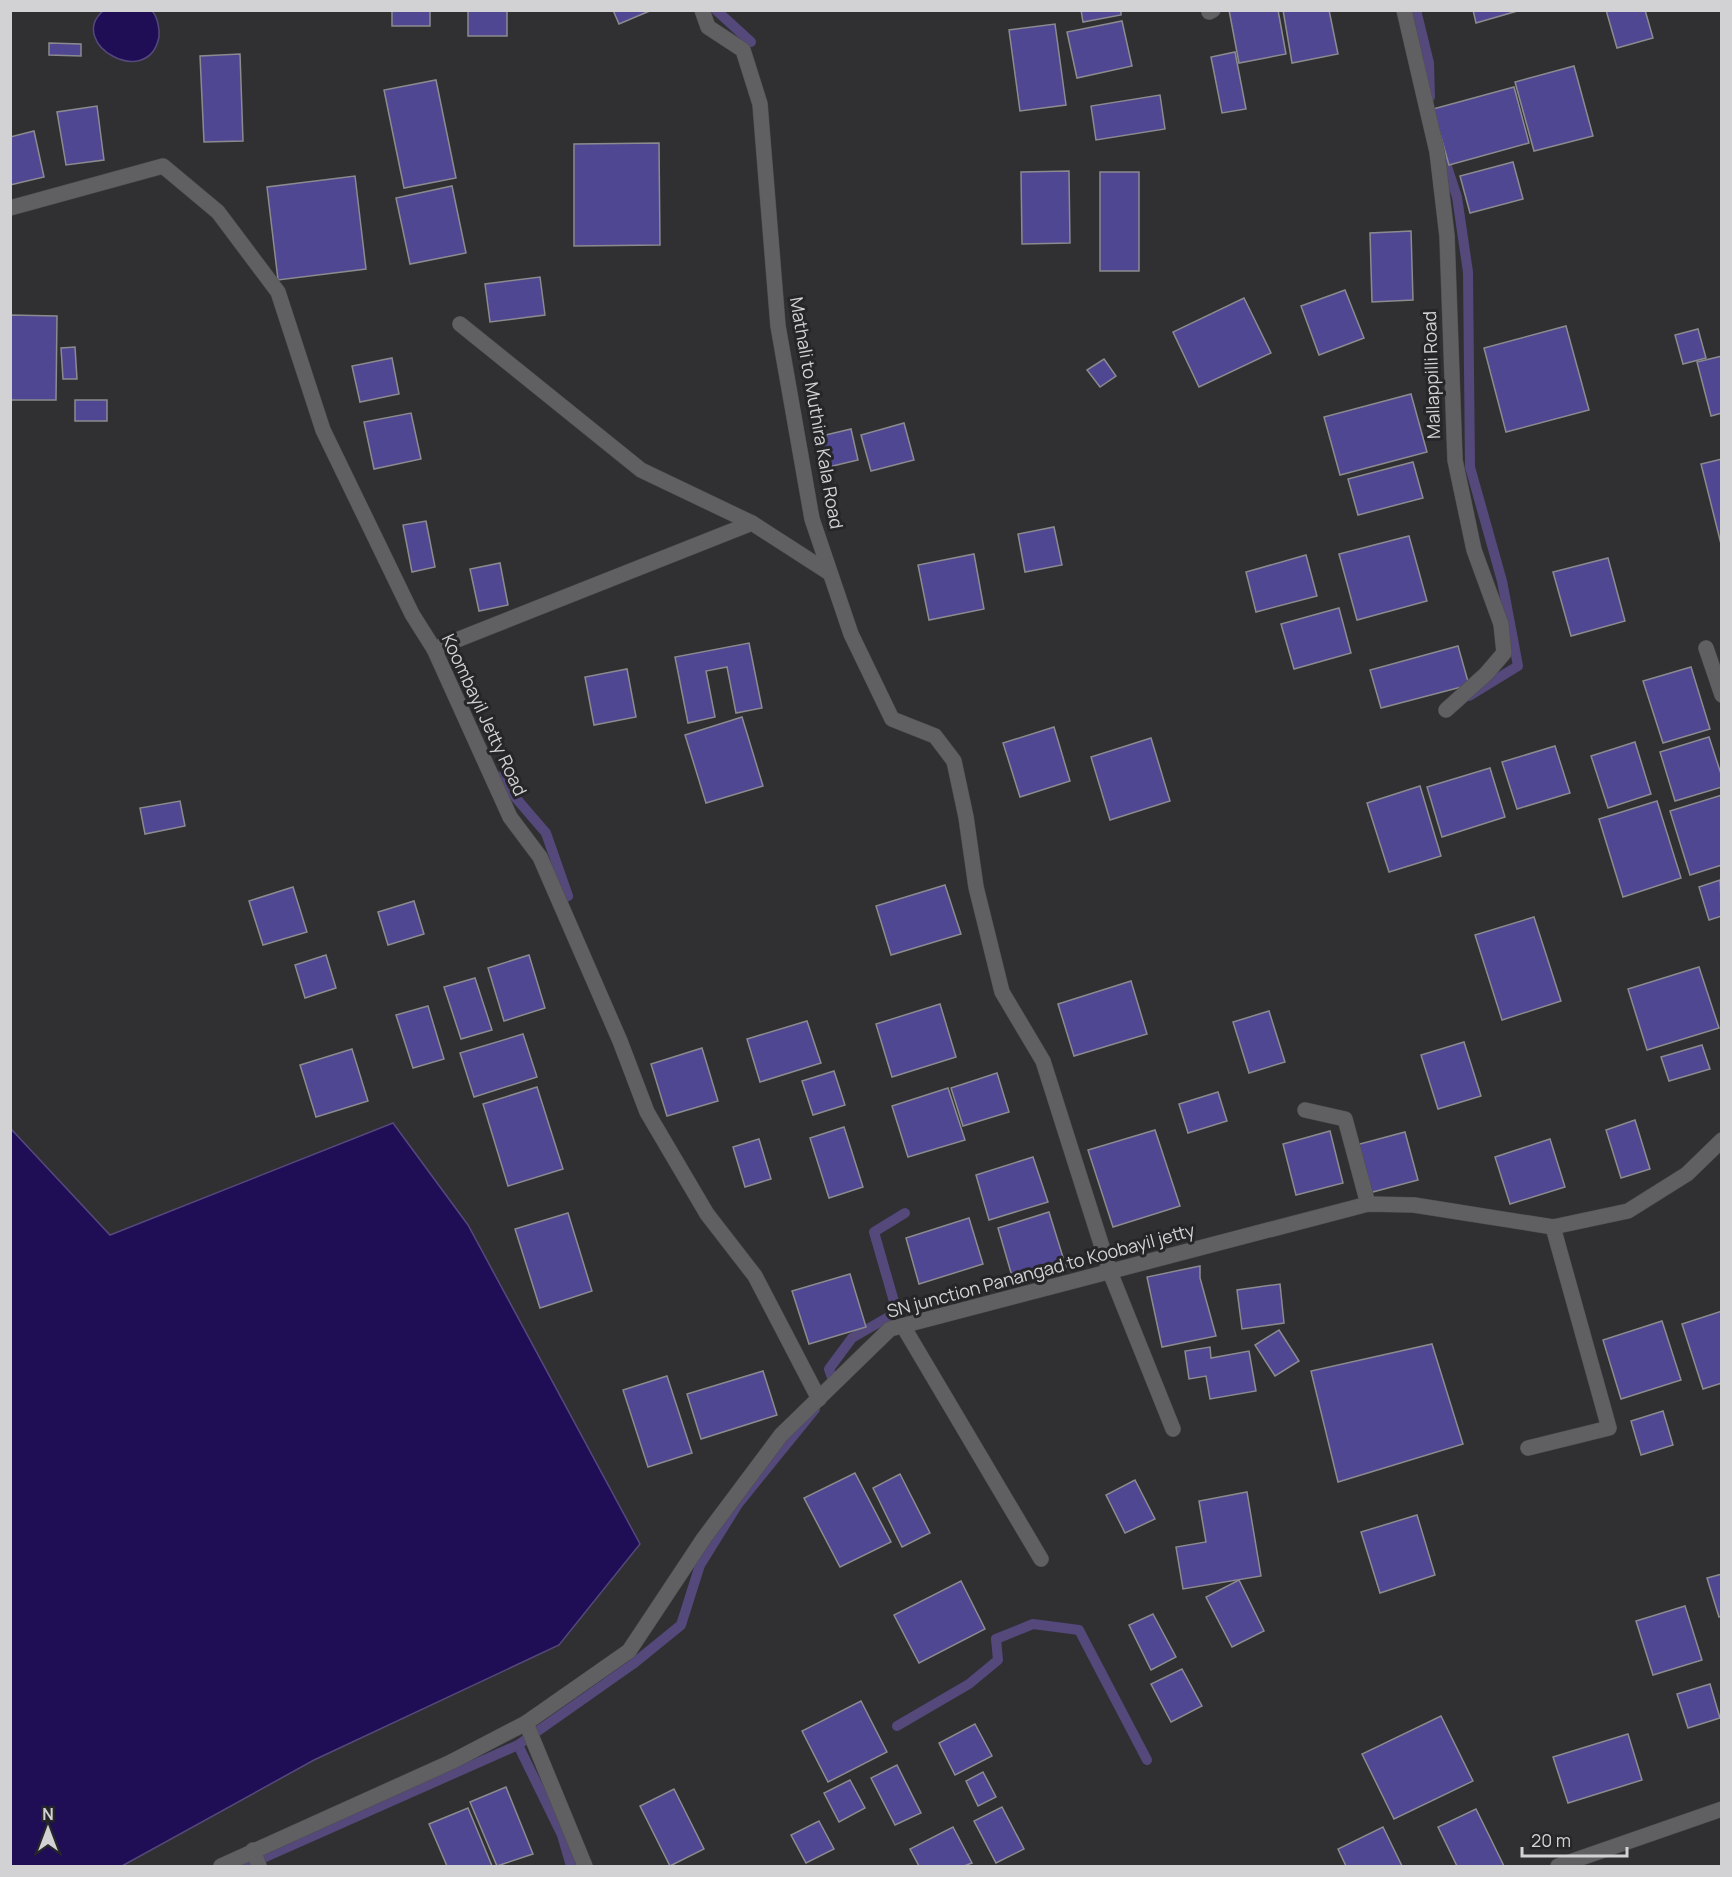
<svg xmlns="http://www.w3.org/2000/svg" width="1732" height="1877" viewBox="0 0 1732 1877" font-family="Manrope,sans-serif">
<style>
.water{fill:#1f0d55;stroke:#55487b;stroke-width:1.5}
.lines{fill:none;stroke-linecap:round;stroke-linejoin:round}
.stream{stroke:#55487b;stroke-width:10}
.building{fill:#4f4792;stroke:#8b8b8f;stroke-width:1.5}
.minor-casing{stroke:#4d4d50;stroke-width:16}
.minor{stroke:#606062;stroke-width:15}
.labels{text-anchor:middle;stroke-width:6;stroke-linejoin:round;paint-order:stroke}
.street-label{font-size:18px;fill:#d2d2d4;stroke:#262629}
</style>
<rect width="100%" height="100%" fill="#303033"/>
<g class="water">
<path d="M103,11h49c5,5 8,18 7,26 -11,54 -93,6 -56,-26z"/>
<path d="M393,1123l75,102 172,319 -81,101 -245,115 -192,106h-111v-737l99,106z"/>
</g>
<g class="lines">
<g class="stream">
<path d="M716,10l35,32"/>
<path d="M1416,10l13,53 1,34"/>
<path d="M1443,154l14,43 11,75 2,195 32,114 16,85 -49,30"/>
<path d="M497,776l49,57 22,63 -9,5"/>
<path d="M832,1387l2,-4 -5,-14 23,-31 45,-26 -23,-80 31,-19"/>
<path d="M897,1726l72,-42 29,-24 -2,-21 37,-15 46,6 68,130"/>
<path d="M518,1745l44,90 9,31"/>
<path d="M245,1866l273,-121 115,-81 48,-39 19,-60 38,-61 77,-95"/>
</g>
</g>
<g class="building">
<rect x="392" y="10" width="38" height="16"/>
<rect x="468" y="10" width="39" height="26"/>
<path d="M613,10h39l-33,14z"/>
<path d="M1081,10h40v5l-38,7z"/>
<path d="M1229,10h49l8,44 -47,9z"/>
<path d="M1283,10h46l9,44 -46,9z"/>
<path d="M1473,10h48l-45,13z"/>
<path d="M1606,10h39l8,28 -36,10z"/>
<path d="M1122,21l10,45 -55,12 -10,-46z"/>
<path d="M1055,24l11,81 -46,6 -11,-81z"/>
<path d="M49,43l32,1v12l-32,-1z"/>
<path d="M1235,52l11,57 -24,4 -11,-56z"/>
<path d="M240,54l3,87 -39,1 -4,-86z"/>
<path d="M1574,66l19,70 -59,15 -19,-69z"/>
<path d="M436,80l20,98 -52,10 -20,-98z"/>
<path d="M1514,87l15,56 -80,22 -16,-56z"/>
<path d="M1160,95l5,34 -69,11 -5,-34z"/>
<path d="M97,106l7,54 -38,5 -9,-53z"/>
<path d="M34,131l10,46 -34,8v-48z"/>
<path d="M659,143l1,102 -86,1v-102z"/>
<path d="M1513,162l10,37 -53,14 -10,-37z"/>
<path d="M1069,171l1,72 -48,1 -1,-72z"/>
<rect x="1100" y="172" width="39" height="99"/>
<path d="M355,176l11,93 -88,11 -11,-93z"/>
<path d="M452,186l14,67 -56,11 -14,-66z"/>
<path d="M1411,231l2,69 -41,2 -2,-69z"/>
<path d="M540,277l5,38 -55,7 -5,-38z"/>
<path d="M1345,290l19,48 -45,17 -18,-49z"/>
<path d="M1244,298l27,55 -72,34 -26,-55z"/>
<path d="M10,315l47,1 -1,84h-46z"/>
<path d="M1566,326l23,84 -83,22 -22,-84z"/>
<path d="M1698,329l8,29 -23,6 -8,-29z"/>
<path d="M75,347l2,32h-14l-2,-31z"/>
<path d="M1722,356v57l-11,3 -14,-54z"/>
<path d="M392,358l7,36 -39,8 -8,-36z"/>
<path d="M1104,359l12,17 -16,11 -13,-17z"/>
<path d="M1411,394l16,58 -87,23 -16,-58z"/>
<rect x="75" y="400" width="32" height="21"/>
<path d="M411,413l10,46 -47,10 -10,-47z"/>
<path d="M904,423l10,37 -43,11 -10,-36z"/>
<path d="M851,429l7,31 -34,8 -7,-31z"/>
<path d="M1722,459v89l-21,-84z"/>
<path d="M1413,462l10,36 -65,17 -10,-36z"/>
<path d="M426,521l9,46 -23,5 -9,-47z"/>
<path d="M1054,527l8,38 -37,7 -7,-38z"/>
<path d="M1409,536l18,65 -70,19 -18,-66z"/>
<path d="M974,554l10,55 -55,11 -11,-55z"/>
<path d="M1306,555l11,41 -61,16 -10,-40z"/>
<path d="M1608,558l17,63 -54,15 -18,-64z"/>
<path d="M500,563l8,42 -29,6 -9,-42z"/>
<path d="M1339,608l12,45 -57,16 -13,-45z"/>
<path d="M749,643l13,65 -26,5 -9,-46 -21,4 9,46 -27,6 -13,-66z"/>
<path d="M1458,646l11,39 -88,23 -11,-38z"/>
<path d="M1691,667l19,62 -47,14 -20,-62z"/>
<path d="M627,669l9,48 -42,8 -9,-48z"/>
<path d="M742,717l21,69 -57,17 -21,-68z"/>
<path d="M1054,727l16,54 -50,16 -17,-54z"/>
<path d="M1709,737l13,40v10l-47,14 -15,-49z"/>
<path d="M1151,738l19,63 -60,19 -19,-63z"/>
<path d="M1635,742l16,52 -43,14 -17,-52z"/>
<path d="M1555,746l15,47 -53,16 -15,-47z"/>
<path d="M1490,768l15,49 -63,20 -15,-50z"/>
<path d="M1420,786l21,70 -52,16 -22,-69z"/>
<path d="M1722,795v70l-32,10 -20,-64z"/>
<path d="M180,801l5,25 -40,8 -5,-26z"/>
<path d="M1657,801l24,77 -58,19 -24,-78z"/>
<path d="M1720,880l2,36 -13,4 -10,-33z"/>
<path d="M945,885l16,49 -70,21 -15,-49z"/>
<path d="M293,887l14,45 -44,13 -14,-44z"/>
<path d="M414,901l10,33 -36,11 -10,-33z"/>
<path d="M1534,917l27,84 -59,19 -27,-85z"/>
<path d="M326,955l10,33 -31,10 -10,-33z"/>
<path d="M529,955l16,53 -41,13 -16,-53z"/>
<path d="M1699,967l20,61 -72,22 -19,-61z"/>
<path d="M475,978l17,52 -31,9 -17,-52z"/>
<path d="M1131,981l16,53 -73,22 -16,-52z"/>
<path d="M940,1004l16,53 -64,20 -16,-53z"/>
<path d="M428,1006l16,53 -31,9 -17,-53z"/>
<path d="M1269,1011l16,51 -36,11 -16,-51z"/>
<path d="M807,1021l14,42 -61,19 -13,-43z"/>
<path d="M523,1034l14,43 -63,20 -14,-44z"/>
<path d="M1464,1042l17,54 -43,13 -17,-54z"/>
<path d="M1702,1045l8,24 -41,12 -8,-24z"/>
<path d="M702,1048l16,53 -51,15 -16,-52z"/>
<path d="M352,1049l16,52 -52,16 -16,-52z"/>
<path d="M834,1071l11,34 -32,10 -11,-34z"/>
<path d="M997,1073l12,39 -46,14 -12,-38z"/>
<path d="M537,1087l26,82 -55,17 -25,-82z"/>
<path d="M948,1088l17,52 -57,17 -16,-51z"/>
<path d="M1218,1092l9,29 -39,12 -9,-29z"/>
<path d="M1635,1120l15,49 -29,9 -15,-48z"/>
<path d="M844,1127l19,60 -34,11 -19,-60z"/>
<path d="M1155,1130l25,76 -67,21 -25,-77z"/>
<path d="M1330,1131l13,52 -47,12 -13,-51z"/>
<path d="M1405,1132l13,48 -49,13 -13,-48z"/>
<path d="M759,1139l12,40 -26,8 -12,-40z"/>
<path d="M1550,1139l15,48 -55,17 -15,-47z"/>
<path d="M1033,1157l15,45 -59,18 -13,-45z"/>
<path d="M1049,1212l17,55 -52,16 -16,-55z"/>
<path d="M568,1213l24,78 -52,17 -25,-79z"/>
<path d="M969,1218l14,46 -64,20 -13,-46z"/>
<path d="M1200,1266v12l16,58 -54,11 -15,-70z"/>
<path d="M850,1274l16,53 -57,17 -17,-53z"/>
<path d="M1280,1284l4,39 -42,6 -5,-39z"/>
<path d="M1722,1311v72l-19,6 -21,-65z"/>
<path d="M1662,1321l19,59 -60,19 -18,-59z"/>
<path d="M1279,1330l20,31 -24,15 -20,-31z"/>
<path d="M1432,1344l31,100 -125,38 -27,-111z"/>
<path d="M1210,1347l1,11 38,-7 7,40 -46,8 -4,-23 -17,3 -4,-28z"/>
<path d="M763,1371l14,44 -76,24 -14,-45z"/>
<path d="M667,1376l25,77 -44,14 -25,-77z"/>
<path d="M1663,1411l10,34 -32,10 -10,-34z"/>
<path d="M855,1473l36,69 -51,25 -36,-69z"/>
<path d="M900,1474l30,59 -28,14 -29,-59z"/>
<path d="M1135,1480l20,39 -30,14 -19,-38z"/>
<path d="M1247,1492l14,84 -78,13 -7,-42 30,-5 -7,-41z"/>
<path d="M1417,1515l18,60 -55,18 -19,-61z"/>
<path d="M1722,1574v42l-3,1 -12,-39z"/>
<path d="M1239,1580l25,51 -32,16 -26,-50z"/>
<path d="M961,1581l24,48 -66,34 -25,-48z"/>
<path d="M1685,1606l17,54 -49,15 -17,-54z"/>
<path d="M1153,1614l23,43 -25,13 -22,-45z"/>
<path d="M1182,1669l20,37 -31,16 -20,-38z"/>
<path d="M1710,1684l10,34 -32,10 -11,-34z"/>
<path d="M861,1701l26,51 -59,30 -26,-51z"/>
<path d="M1441,1716l32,65 -79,38 -32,-65z"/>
<path d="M975,1724l17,32 -37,19 -16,-32z"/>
<path d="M1628,1734l14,46 -74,23 -15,-46z"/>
<path d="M897,1765l24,48 -26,12 -24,-47z"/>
<path d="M983,1772l13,25 -18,9 -12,-25z"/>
<path d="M850,1780l15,28 -26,14 -15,-29z"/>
<path d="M506,1787l27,67 -36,12 -27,-64z"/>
<path d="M674,1789l30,60 -34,17 -30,-60z"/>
<path d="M1002,1807l22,42 -28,14 -22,-42z"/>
<path d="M468,1808l24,58h-45l-18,-42z"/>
<path d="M1476,1809l28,57h-47l-19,-39z"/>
<path d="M819,1821l15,28 -28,14 -15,-28z"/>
<path d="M953,1827l19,36 -8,3h-45l-9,-17z"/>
<path d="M1383,1827l19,39h-56l-8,-17z"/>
</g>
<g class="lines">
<defs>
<g id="minor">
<path d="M702,10l6,17 35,23 17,54 18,222 34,193 39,115 41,85 43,17 19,25 12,56 10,70 26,105 41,69 67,211 63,157"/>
<path d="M1404,10l33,142 10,84 8,224 19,90 27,74 3,29 -18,21 -40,36"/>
<path d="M1209,12l4,-2"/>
<path d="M10,208l153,-42 55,46 60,80 45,138 89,184 22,35 76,168 30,40 80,184 27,71 60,102 48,62 64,123"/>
<path d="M460,324l181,146 111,53"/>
<path d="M1706,648l16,47"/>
<path d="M434,649l318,-126 76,49"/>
<path d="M1305,1110l40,9 23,85"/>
<path d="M903,1326l138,233"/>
<path d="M1528,1448l81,-20 -56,-201"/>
<path d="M526,1723l59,143"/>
<path d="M253,1850l6,16"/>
<path d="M221,1866l230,-104 75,-39 103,-72 75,-113 77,-103 109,-106 478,-125 46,1 139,22 75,-16 59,-37 35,-34"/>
<path d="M1558,1866l164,-57"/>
</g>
</defs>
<use href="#minor" class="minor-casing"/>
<use href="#minor" class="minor"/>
</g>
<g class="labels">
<g class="street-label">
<text transform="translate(1432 375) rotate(-92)" y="6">Mallappilli Road</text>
<text transform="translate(816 413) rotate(80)" y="6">Mathali to Muthira Kala Road</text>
<text transform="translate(484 715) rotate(65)" y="6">Koombayil Jetty Road</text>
<text transform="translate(1041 1271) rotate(-15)" y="6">SN junction Panangad to Koobayil jetty</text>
</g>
</g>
<rect width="1732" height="1877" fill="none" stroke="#d2d2d4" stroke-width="24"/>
<g transform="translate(48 1829)" stroke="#262629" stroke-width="4.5" paint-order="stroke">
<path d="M0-4.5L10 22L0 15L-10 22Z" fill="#d2d2d4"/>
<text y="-9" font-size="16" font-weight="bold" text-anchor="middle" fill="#d2d2d4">N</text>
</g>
<path d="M1522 1847v9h105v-9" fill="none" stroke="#d2d2d4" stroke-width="3"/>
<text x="1531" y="1847" font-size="18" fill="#d2d2d4" stroke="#262629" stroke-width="4.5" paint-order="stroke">20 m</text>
</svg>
